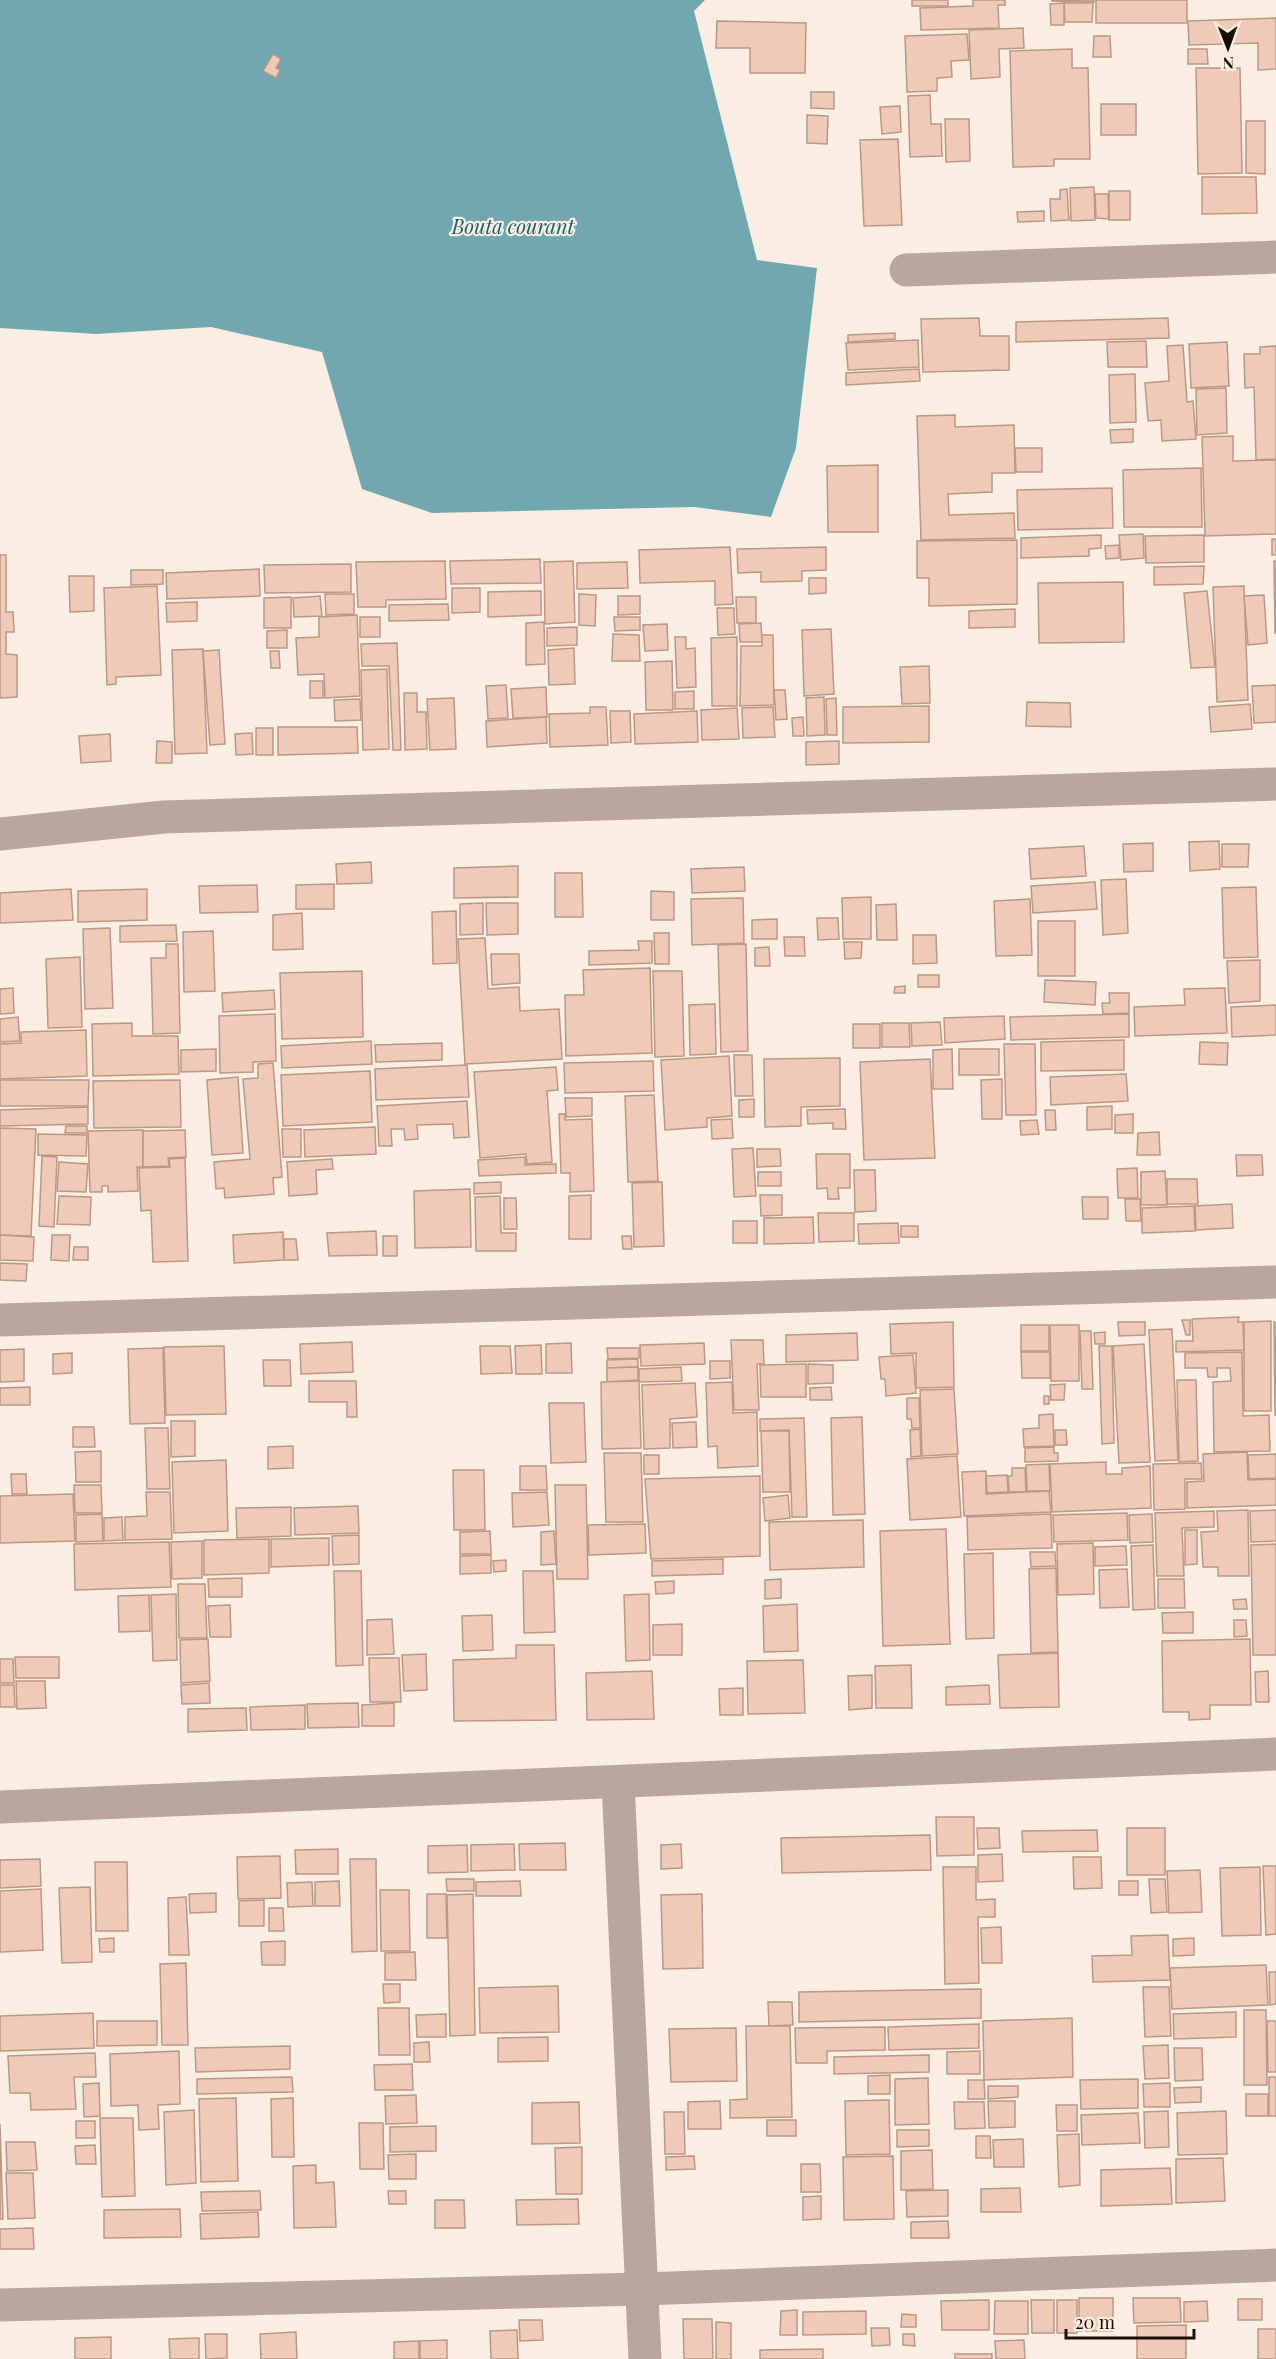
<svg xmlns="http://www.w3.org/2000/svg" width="1276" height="2359" viewBox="0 0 1276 2359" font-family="'Playfair Display',serif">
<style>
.water{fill:#71a8af}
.building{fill:#eecab7;stroke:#bb9886;stroke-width:1.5}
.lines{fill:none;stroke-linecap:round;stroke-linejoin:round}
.minor{stroke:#baa59f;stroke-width:33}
.labels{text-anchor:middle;stroke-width:4.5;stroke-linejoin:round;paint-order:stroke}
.water-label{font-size:20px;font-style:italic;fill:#136068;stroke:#faeee3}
</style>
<rect width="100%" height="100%" fill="#faeee3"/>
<path class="water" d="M0,0h705l-11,11 63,249 60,8 -21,180 -25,69 -77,-10 -262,6 -70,-24 -40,-137 -111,-25 -115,7 -96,-6z"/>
<g class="building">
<rect x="912" y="0" width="36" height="6"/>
<path d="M973,0h32v5h-7l1,23 -78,2 -1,-22 53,-2z"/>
<path d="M1052,0h42v2l-42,-1z"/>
<rect x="1096" y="0" width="91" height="23"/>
<path d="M1064,3h29l-1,19h-27z"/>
<path d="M1064,3v22h-13l-1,-21z"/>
<path d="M1276,18v51l-18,1v-27l-69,2 -1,-24z"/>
<path d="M717,21l89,2 -1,50h-55v-25h-34z"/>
<path d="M1023,28l1,20 -25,1 1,28 -29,2 -2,-49z"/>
<path d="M967,34l2,26 -18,1 1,16 -15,1v13l-30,1 -2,-56z"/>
<path d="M1094,36h16l1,21h-18z"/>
<path d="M1072,49v19h16l2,91h-36v7l-41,1 -3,-116z"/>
<path d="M1188,49h19l1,15h-20z"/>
<path d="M273,54l8,5 -5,9 4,2 -4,8 -13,-7z"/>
<path d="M1196,68h44l2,105 -44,1z"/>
<path d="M811,92h23v17l-23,-1z"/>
<path d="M930,95l1,29h10l1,32 -32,1 -2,-61z"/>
<rect x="1101" y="104" width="35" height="31"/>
<path d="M900,106l1,26 -19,2 -2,-27z"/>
<path d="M807,115l21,1 -1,28 -20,-1z"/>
<path d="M945,119h24l1,42 -24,1z"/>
<path d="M1246,121h19v53l-19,-1z"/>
<path d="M898,139l4,86 -38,1 -4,-86z"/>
<path d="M1202,177h54l1,36 -55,1z"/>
<path d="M1094,187l1,33 -24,1 -1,-33z"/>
<path d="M1067,189l2,31 -18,1 -1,-22h10v-9z"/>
<rect x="1109" y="191" width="21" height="29"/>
<path d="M1095,194h13l1,25 -13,-1z"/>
<path d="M1044,211v10l-26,1 -1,-10z"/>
<path d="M979,318l1,18h29v34l-86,2 -2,-53z"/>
<path d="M1168,318l1,20 -153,4v-20z"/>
<path d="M895,333v6l-47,3v-7z"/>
<path d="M918,340l1,27 -71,3 -2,-27z"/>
<path d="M1146,341l1,26h-39l-1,-25z"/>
<path d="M1227,342l2,44 -38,2 -2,-44z"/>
<path d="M1183,345l4,57 6,-1 3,38 -34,2 -1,-21 -13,1 -3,-38 24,-2 -2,-35z"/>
<path d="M1276,346v113l-20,1 -2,-73 -9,1 -1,-34h16v-7z"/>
<path d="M919,369l1,12 -74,4v-12z"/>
<path d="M1135,374l1,48 -26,1 -1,-48z"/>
<path d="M1226,388l1,45 -30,2 -1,-46z"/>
<path d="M955,415v12l59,-2 1,48h-23v19l-44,2 1,21 65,-2 1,25 -94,2 -4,-124z"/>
<path d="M1133,429v13l-22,1 -1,-13z"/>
<path d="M1233,436v25l43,-1v74l-71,2 -3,-99z"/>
<path d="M1015,448h27v24h-26z"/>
<path d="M878,465v67h-50l-1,-66z"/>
<path d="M1201,468l1,59h-78l-1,-57z"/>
<path d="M1112,488l1,40 -95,2 -1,-40z"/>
<path d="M1143,534l1,24 -23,2 -2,-25z"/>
<path d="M1101,535v13l-12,1v7l-68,2v-20z"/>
<path d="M1204,535v27l-58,1 -1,-27z"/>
<rect x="1272" y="539" width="4" height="16"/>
<path d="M1017,540v64l-88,2v-28h-12v-37z"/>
<path d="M1119,545v13l-13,1 -1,-13z"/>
<path d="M730,547l3,57 -18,1v-24l-75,2 -1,-33z"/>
<path d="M826,547v23l-24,1v10l-41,1v-10l-23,1 -1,-24z"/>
<path d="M0,555h6v57h7l1,20h-8v22l11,1v42l-17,1z"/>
<path d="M540,559l1,24 -90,1 -1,-23z"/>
<path d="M445,561l1,38 -60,1v7h-28l-2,-45z"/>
<path d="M573,561l2,61 -30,2 -1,-62z"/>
<path d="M1274,561h2v72h-1z"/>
<path d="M627,562l1,26 -51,1v-26z"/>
<path d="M351,564v28l-86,1 -1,-28z"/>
<path d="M1204,566l-1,18 -49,1v-18z"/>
<path d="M259,569l1,27 -93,3 -1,-26z"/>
<path d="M131,570h32v14l-32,1z"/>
<path d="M69,576h25v35l-24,1z"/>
<path d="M809,578h17v15l-17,1z"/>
<path d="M1123,582l1,60 -85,1 -1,-60z"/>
<path d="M157,586l4,89 -45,2v7l-9,1 -3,-97z"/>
<path d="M1244,586l4,114 -31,2 -4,-115z"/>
<path d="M452,588h28v24l-28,1z"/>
<path d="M541,591v24l-53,2v-25z"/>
<path d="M1207,591l8,76 -24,1 -7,-75z"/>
<path d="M325,594h29v20l-28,1z"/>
<path d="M579,594l17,1 -1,31 -16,-1z"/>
<path d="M1264,595l3,48 -19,2 -4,-49z"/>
<path d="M320,596l2,20 -28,1 -1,-19z"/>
<path d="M618,596h22v18l-22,1z"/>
<path d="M291,597v31h-27v-30z"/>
<path d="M736,597h20v26h-19z"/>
<path d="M197,602v19l-30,1 -1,-19z"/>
<path d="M448,604l1,16 -60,1v-16z"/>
<path d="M717,608h17l1,26 -17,1z"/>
<path d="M1015,609v18l-46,1v-17z"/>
<path d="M357,615l3,81 -35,2 -1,-24 -26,1 -2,-37 23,-1v-20z"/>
<rect x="360" y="617" width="20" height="20"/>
<path d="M614,617h26v13l-25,1z"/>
<path d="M544,622l1,42 -19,1v-42z"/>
<path d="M761,623l1,19h-22l-1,-18z"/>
<path d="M667,624l1,26 -23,1 -2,-26z"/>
<path d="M577,627v18l-30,1v-18z"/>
<path d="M831,629l3,65 -30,2 -2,-66z"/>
<path d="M287,630v18h-20v-17z"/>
<path d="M613,634l26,1 1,26h-28z"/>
<path d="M762,635h11l1,70 -34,1 1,-60h21z"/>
<path d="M675,637h11v12l9,-1 1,39 -19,1z"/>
<path d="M737,637v69h-25l-1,-68z"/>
<path d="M397,643l4,107h-8l-4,-84h-27l-1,-22z"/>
<path d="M574,648l1,36 -26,1 -1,-35z"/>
<path d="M203,649l4,104 -32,1 -3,-104z"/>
<path d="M219,650l6,94 -15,1 -7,-94z"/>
<path d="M270,651h9l1,17h-9z"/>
<path d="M672,661l1,49h-27l-1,-48z"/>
<path d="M929,666l1,37 -28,1 -2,-37z"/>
<path d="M387,669l2,80 -26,1 -2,-80z"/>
<rect x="310" y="681" width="13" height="17"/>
<path d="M506,685l2,33 -20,1 -2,-33z"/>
<path d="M1276,685v37l-22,1 -2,-37z"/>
<path d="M546,687l1,30 -34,1 -2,-29z"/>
<path d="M774,690h11l2,29 -11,1z"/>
<path d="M694,691v18h-19v-17z"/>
<path d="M404,693h13v19h9l1,37 -22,1z"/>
<path d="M824,697l1,38 -18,1 -1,-38z"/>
<path d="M454,698l2,51 -26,1 -3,-51z"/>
<path d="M836,698l1,37h-10l-1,-36z"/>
<path d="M360,699l1,21 -26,1 -1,-21z"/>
<path d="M1027,702l43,1 1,24 -45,-1z"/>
<path d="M1250,704l2,25 -41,3 -2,-25z"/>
<path d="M929,706v36l-86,1v-36z"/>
<path d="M590,707h16l2,38 -58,2 -1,-33 41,-1z"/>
<path d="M773,707l2,30 -32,1 -1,-30z"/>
<path d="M737,708l2,31 -37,1 -1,-30z"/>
<path d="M610,711h20l1,31 -20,1z"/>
<path d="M697,711l1,31 -63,2 -1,-30z"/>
<path d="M546,717l1,26 -60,4 -1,-26z"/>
<path d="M803,717l1,19h-11l-1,-18z"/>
<path d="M278,727h79l1,26 -80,2z"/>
<rect x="256" y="728" width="17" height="27"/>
<path d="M252,733l1,21 -17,1 -1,-21z"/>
<path d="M110,734l1,27 -30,2 -2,-27z"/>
<path d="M157,741l15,1v21h-16z"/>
<path d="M839,741v23l-33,1v-23z"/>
<path d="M1219,841l1,28 -30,2 -1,-29z"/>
<path d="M1153,843v28l-29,1 -1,-28z"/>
<path d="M1222,844h27l-1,23h-26z"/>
<path d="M1084,846l2,30 -55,3 -2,-30z"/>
<path d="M371,862l1,21 -35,1 -1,-20z"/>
<path d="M518,866v31l-64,1v-30z"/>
<path d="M744,867l1,24 -53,2 -1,-24z"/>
<path d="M555,873h27l1,44h-28z"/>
<path d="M1126,879l2,54 -25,2 -2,-55z"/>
<path d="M1095,882l2,27 -64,4 -2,-27z"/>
<path d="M334,884v25h-38v-24z"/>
<path d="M257,885l1,27 -58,1 -1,-27z"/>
<path d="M1256,887l2,70 -34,1 -2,-70z"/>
<path d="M71,889l2,31 -73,3v-30z"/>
<path d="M147,889v31l-69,2v-31z"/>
<path d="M651,891l23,1v28h-23z"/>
<path d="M871,897v42h-28l-1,-41z"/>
<path d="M743,898l1,45 -52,2 -1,-46z"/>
<path d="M1030,899l2,56 -36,1 -2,-55z"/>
<path d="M483,903v31l-23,1v-31z"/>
<path d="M486,903h32v31l-31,1z"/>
<path d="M896,904l1,36h-20l-1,-35z"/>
<path d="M456,911l1,52 -24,1 -1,-52z"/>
<path d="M302,913l1,36 -30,1v-35z"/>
<path d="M817,918h21l1,21 -21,1z"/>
<path d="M777,919v20h-25v-19z"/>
<rect x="1038" y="921" width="37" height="55"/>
<path d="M176,925l1,16 -57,1v-16z"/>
<path d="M110,928l3,80 -28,1 -2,-80z"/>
<path d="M213,931l2,60 -31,1 -1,-60z"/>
<path d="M654,933h15v31h-14z"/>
<path d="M913,935h23l1,28 -24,1z"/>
<path d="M784,937h20l1,19h-20z"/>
<path d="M485,938l3,51 31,-2 1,24 39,-2 3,50 -97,5 -7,-125z"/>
<path d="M638,941h14v22l-63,2v-14l50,-1z"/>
<path d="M844,942h18l-1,16 -16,1z"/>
<path d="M166,944h12l2,89 -27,1 -2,-76h15z"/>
<path d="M746,944l2,107 -27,1 -3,-107z"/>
<path d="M769,947l1,19h-15v-18z"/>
<path d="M491,954h28l1,29 -28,2z"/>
<path d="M80,957l2,70 -34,1 -2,-69z"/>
<path d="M1260,960v41l-31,2 -2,-42z"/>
<path d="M650,968l2,85 -86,3 -1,-61h19l-1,-25z"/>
<path d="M362,971l1,66 -81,2 -2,-66z"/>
<path d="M653,971h29l2,85 -29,1z"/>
<rect x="918" y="975" width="21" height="12"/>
<path d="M1045,980l51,2 -1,23 -51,-3z"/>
<path d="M905,986v7h-11l1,-6z"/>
<path d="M13,988l1,25 -14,1v-25z"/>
<path d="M1225,988l2,45 -92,3 -1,-29 51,-2 -1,-16z"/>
<path d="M274,990l1,19 -52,3 -1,-19z"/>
<path d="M1109,993h20v20l-26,1 -1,-11h8z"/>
<path d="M715,1004l1,50 -26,1 -1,-50z"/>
<path d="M1276,1005v30l-44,2 -1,-30z"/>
<path d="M275,1014l1,47 -23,1v10l-33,1 -1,-57z"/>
<path d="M1129,1014v23l-118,3 -1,-23z"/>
<path d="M1004,1016l1,23 -60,4 -1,-25z"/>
<path d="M18,1017l2,24 -20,1v-23z"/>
<path d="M940,1022l2,23 -30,1 -1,-23z"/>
<path d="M132,1023v13h46l1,38 -86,2 -1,-52z"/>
<path d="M882,1023h27l1,24h-28z"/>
<rect x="853" y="1024" width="27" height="24"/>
<path d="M86,1030l1,46 -87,3v-35l21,-1v-11z"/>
<path d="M1124,1040v30l-83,1v-29z"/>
<path d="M371,1041l1,23 -90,4 -1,-22z"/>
<path d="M1200,1042l28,1 -1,22 -28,-1z"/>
<path d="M442,1043v17l-66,2 -1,-17z"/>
<path d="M1004,1044h31l1,71h-30z"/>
<path d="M216,1049v22l-35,1v-22z"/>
<path d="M952,1049l1,40h-20v-39z"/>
<rect x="959" y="1049" width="40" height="26"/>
<path d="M734,1055h18l1,41h-18z"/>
<path d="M729,1056l3,60 -25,2v9l-42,3 -4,-70z"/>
<path d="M840,1058v48l-39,1v19l-36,1 -1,-68z"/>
<path d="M930,1059l5,99 -71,2 -4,-98z"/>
<path d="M653,1061l1,30 -89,2 -1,-30z"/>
<path d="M273,1063l9,114 -9,1 1,16 -49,4 -1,-10 -8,1 -2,-27 36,-3 -7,-80 15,-1v-14z"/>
<path d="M467,1065l2,32 -93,3 -1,-31z"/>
<path d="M556,1067l2,23 -11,1 5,71 -25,2 -1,-10 -46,4 -6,-86z"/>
<path d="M370,1071l2,51 -89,4 -2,-51z"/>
<path d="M1126,1074l2,27 -77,4 -1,-28z"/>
<path d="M238,1077l5,76 -31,2 -5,-75z"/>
<path d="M1002,1079v40h-20l-1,-39z"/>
<path d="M0,1080h89l-1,26h-88z"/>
<path d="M180,1080l1,47 -87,1 -1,-47z"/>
<path d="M654,1095l4,86 -30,1 -3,-86z"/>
<path d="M565,1098h27v18l-26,1z"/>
<path d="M754,1099v18h-15v-17z"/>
<path d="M467,1101l2,36 -15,1 -1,-14 -36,1 1,14 -13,1 -1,-11h-13l1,17h-13l-2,-40z"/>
<path d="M1112,1106v23l-25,1v-23z"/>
<path d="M88,1107v17l-88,2v-16z"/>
<path d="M845,1109l1,20h-13v-6l-25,1 -1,-14z"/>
<path d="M1045,1110h10l1,20h-10z"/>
<path d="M559,1114h6v6l27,-1 2,72 -24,1v-19h-9z"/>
<path d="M1133,1114v19h-18v-18z"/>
<path d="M732,1119l1,19 -21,1 -1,-19z"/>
<path d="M1037,1120l2,14 -18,1 -1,-14z"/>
<path d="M66,1126h21v7h-22z"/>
<path d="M375,1127l1,27 -71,3 -1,-27z"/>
<path d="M0,1128l36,1 -5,107 -31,-1z"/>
<path d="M282,1129h19v28h-18z"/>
<path d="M143,1130v37h-6l1,24 -30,1v-6h-6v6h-12l-2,-61z"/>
<path d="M185,1130l1,27 -18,1 1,8 -26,1v-36z"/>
<path d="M1159,1132l1,23h-23l1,-22z"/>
<path d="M38,1134l49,1 -1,21 -48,-1z"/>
<path d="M753,1148l3,48 -22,1 -2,-48z"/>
<path d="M757,1149h23l1,17 -24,1z"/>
<path d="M816,1154h34v34h-12l1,11h-11l-1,-11 -10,1z"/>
<path d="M1236,1155h26l1,20 -26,1z"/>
<path d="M42,1156l15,1 -3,70 -15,-1z"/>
<path d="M525,1157v8l31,-1v9l-77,3 -1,-16z"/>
<path d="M185,1158l3,103 -35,1 -2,-52 -10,1 -2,-43 31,-1 -1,-8z"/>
<path d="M332,1159l1,10 -17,1 1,24 -28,2 -2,-34z"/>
<path d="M59,1162l29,2 -2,28 -29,-1z"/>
<path d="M1137,1168l1,30h-20l-1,-29z"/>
<path d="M854,1170h21l1,41 -21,1z"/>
<path d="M1165,1171l2,34h-26v-33z"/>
<rect x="758" y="1172" width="23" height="14"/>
<path d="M1167,1179h30l1,25h-31z"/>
<path d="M501,1182v11l-27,1v-11z"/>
<path d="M662,1182l2,64 -30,1 -2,-64z"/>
<path d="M470,1189l1,58 -56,1 -1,-57z"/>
<path d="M591,1195v44h-22v-43z"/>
<path d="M760,1195h22v20l-21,1z"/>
<path d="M59,1196l32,1 -1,28 -33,-1z"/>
<path d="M500,1196l1,37h15v18h-40l-1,-54z"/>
<path d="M1082,1197h26v22h-25z"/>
<path d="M504,1198h12l1,31h-13z"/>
<path d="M1125,1199h15l1,22h-15z"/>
<path d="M1232,1204l1,24 -37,2 -1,-24z"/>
<path d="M1194,1206l1,25 -53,2v-25z"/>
<path d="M818,1213h36v28l-35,1z"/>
<path d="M813,1217l1,26 -50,1v-26z"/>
<rect x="733" y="1221" width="24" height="22"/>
<path d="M898,1223l1,20 -40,1 -1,-20z"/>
<rect x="901" y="1226" width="17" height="11"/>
<path d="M376,1231l1,24 -48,1 -2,-23z"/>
<path d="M283,1232l1,28 -50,3 -1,-28z"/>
<path d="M0,1235l34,2 -1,24 -33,-1z"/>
<path d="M52,1235h18l-1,26 -18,-1z"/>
<rect x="383" y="1236" width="14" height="20"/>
<path d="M622,1236h9l1,13h-9z"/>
<path d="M284,1239h12l2,21h-14z"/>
<path d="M74,1247h14v13h-15z"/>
<path d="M0,1263l27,1 -1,17 -26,-1z"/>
<path d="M1239,1317l-1,5h5l1,28 -68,2v-11h17l-1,-22z"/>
<path d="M1182,1320h8v15h-4z"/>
<path d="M1271,1321v90h-27v-89z"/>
<path d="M953,1322l1,65 -38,1v-35l-25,1 -1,-30z"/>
<path d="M1118,1322h27v13l-26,1z"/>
<path d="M1274,1322h2l-1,94z"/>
<rect x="1021" y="1325" width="28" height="26"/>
<path d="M1050,1325h29v56h-28z"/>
<path d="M1172,1329l6,131 -23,1 -6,-131z"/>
<path d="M1080,1331h11l2,58h-11z"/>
<path d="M1105,1332v12h-10l-1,-11z"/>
<path d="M857,1333l1,27 -72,2v-27z"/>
<path d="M731,1340h32l1,24h-7l2,46h-25z"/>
<path d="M352,1342l1,30 -52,2 -1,-30z"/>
<path d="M571,1343l1,30h-26v-29z"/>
<path d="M704,1343l1,21 -64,2 -1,-21z"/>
<path d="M1144,1344l6,118 -31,1 -6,-117z"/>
<path d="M541,1345l1,29h-26l-1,-28z"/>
<path d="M224,1346l2,68 -60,1 -2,-68z"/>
<path d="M480,1346h30l2,27 -31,1z"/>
<path d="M1099,1346h13l2,97 -12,1z"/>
<path d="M163,1348l2,75 -35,1 -2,-75z"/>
<path d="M607,1348h32v10l-31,1z"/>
<path d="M24,1349v32l-24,1v-32z"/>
<path d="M1021,1352h29v26h-28z"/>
<path d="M1242,1352l1,64 26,-1 1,36 -56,1 -1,-70 18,-1 -1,-13h-13v9h-9l-1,-9h-22v-15z"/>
<path d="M72,1353v20l-19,1v-20z"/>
<path d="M913,1355l3,38 -30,3 -1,-17h-4l-2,-22z"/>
<path d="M638,1359v8l-31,1v-8z"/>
<path d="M263,1360h27l1,26h-27z"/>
<path d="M710,1361h20v17l-20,1z"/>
<path d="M806,1364v33h-45l-1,-32z"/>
<path d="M808,1364l25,1v18l-25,1z"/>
<path d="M638,1367v13l-31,2v-14z"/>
<path d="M681,1367l1,14 -43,1v-13z"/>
<path d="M1177,1380h19l2,81 -19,1z"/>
<path d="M309,1381h47l1,36h-10v-15h-38z"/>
<path d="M639,1381l2,67 -39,1 -1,-67z"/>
<path d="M732,1382l1,31 24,-1 1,54 -40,2 -1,-22 -9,1 -2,-64z"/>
<path d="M695,1383l2,34 -27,2v29l-26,1 -2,-64z"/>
<path d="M1065,1384l-1,16h-13l-1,-15z"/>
<path d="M30,1387v18h-30v-17z"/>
<path d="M831,1387l1,13h-22v-12z"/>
<path d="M954,1389l4,65 -36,2 -2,-66z"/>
<rect x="1044" y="1396" width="5" height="8"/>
<path d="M907,1398h12l1,30h-8l-1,-9h-4z"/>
<path d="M549,1403h35l2,59 -35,1z"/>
<path d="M1053,1414l1,32 -30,1 -1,-18 16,-1v-13z"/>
<path d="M862,1417l3,97 -32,1 -2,-97z"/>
<path d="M804,1418l3,99h-15l-3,-87 -29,1v-12z"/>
<path d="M171,1421h24v35l-24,1z"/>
<path d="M696,1422l1,25 -24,1 -1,-25z"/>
<path d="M73,1427h21l1,20h-22z"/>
<path d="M145,1428h23l2,61h-23z"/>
<path d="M920,1429l1,27 -10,1 -1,-27z"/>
<path d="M1055,1430h11l1,15h-12z"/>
<path d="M761,1431h28l1,61h-27z"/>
<path d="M293,1446v22l-25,1v-22z"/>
<path d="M1054,1447v6h4v8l-33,1v-14z"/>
<path d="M101,1451v31h-25l-1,-30z"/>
<path d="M1247,1452l1,28 28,-1v26l-89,3v-26l17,-1 -1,-27z"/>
<path d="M604,1453h37l2,69h-37z"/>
<path d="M1276,1454v24l-27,1 -1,-24z"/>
<rect x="644" y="1455" width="15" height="19"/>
<path d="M957,1456l4,61 -51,3 -3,-61z"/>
<path d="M226,1460l2,71 -54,2 -2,-71z"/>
<path d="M1106,1462v12h16v-6l28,-2 1,42 -99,4 -2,-48z"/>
<path d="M1201,1463l1,16h-17v30l-31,1 -1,-46z"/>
<path d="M1049,1464l1,27h-23l-1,-26z"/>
<path d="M520,1466h26l1,24h-27z"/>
<path d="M1012,1468h13l1,24h-17l-1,-16h4z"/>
<path d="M453,1470h31l1,60h-31z"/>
<path d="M986,1471v23l63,-3 2,21 -87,4 -2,-44z"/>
<path d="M11,1474h15l1,20h-15z"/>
<path d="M1007,1475l1,17 -21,1 -1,-17z"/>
<path d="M760,1476v80l-109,3 -6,-80z"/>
<path d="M74,1485h27l1,28h-27z"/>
<path d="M555,1485h31l2,94h-31z"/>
<path d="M146,1492h24l2,47 -47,1v-23l22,-1z"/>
<path d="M547,1492l2,33 -36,2 -1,-34z"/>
<path d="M73,1494l2,47 -75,2v-47z"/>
<path d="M788,1495l2,23 -25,3 -2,-23z"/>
<path d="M358,1506l1,27 -64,2 -1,-27z"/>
<path d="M291,1507v29l-54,2 -1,-30z"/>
<path d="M1248,1510l1,66h-31v-9h-15l-2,-35 17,-1 -1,-20z"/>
<path d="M1276,1510v31l-25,1 -1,-31z"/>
<path d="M1214,1511v16l-32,1 2,48h-27l-2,-63z"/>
<path d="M1127,1513l1,27 -74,2 -1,-27z"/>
<path d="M102,1514l1,27 -27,1v-27z"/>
<path d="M1051,1514l1,34 -84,2 -1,-33z"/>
<path d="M1152,1514l1,28 -23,1 -1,-28z"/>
<path d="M122,1517l1,23 -19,1v-23z"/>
<path d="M863,1520l1,47 -94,3 -1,-48z"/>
<path d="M645,1524l1,29 -57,2 -1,-30z"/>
<path d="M946,1529l4,115 -67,2 -3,-115z"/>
<path d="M1185,1530h12v34l-12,1z"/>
<path d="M490,1531l1,23h-31v-22z"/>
<path d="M554,1531l2,33 -15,1v-33z"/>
<path d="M359,1535v29l-26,1 -1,-29z"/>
<path d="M329,1538v27l-58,2v-28z"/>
<path d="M269,1539v34l-65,2v-35z"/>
<path d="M202,1541v37l-30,1 -1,-37z"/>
<path d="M169,1542l2,45 -96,3 -1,-46z"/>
<path d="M1093,1543l1,51 -36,1 -1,-51z"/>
<path d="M1276,1544v111h-23l-2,-110z"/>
<path d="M1153,1545l2,64 -22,1 -2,-64z"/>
<path d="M1126,1546l1,19 -32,1v-19z"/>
<path d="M1030,1552h25l1,14 -25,1z"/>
<path d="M993,1553l1,85 -28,1 -2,-85z"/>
<path d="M491,1555v18l-31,1v-18z"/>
<path d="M723,1559v15l-71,2v-15z"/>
<path d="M506,1560v11l-12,1 -1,-11z"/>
<path d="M1056,1568l2,84 -27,1 -2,-84z"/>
<path d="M1127,1569l2,38 -29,1 -1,-38z"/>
<path d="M334,1571h27l2,94 -27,1z"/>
<path d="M523,1571h30l2,61 -31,1z"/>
<path d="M242,1578v19h-33l-1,-18z"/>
<path d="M781,1579v19l-16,1v-19z"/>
<path d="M1158,1579h26l1,29h-27z"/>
<path d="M674,1581v12l-18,1 -1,-12z"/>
<path d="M178,1584h27l2,54h-28z"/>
<path d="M176,1594l1,66 -24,1 -2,-66z"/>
<path d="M649,1594l1,66 -24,1 -2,-66z"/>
<path d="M149,1595l1,36 -31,1 -1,-36z"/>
<path d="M1246,1599l1,10h-13l-1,-9z"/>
<path d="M797,1604l1,47 -34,1 -1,-46z"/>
<path d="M230,1605l1,32h-21l-2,-31z"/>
<path d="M1193,1612v21h-30l-1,-20z"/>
<path d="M492,1615l1,35 -30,1 -1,-35z"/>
<path d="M392,1619l2,35 -27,1v-35z"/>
<path d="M1234,1620h12l1,16 -13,1z"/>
<path d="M682,1624v31h-29v-30z"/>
<path d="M208,1639l2,42 -29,2 -1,-43z"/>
<path d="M1250,1639l1,66h-41v14l-21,1v-8h-26l-1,-71z"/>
<path d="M516,1645h38l2,75 -102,1 -1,-61 63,-2z"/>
<path d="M1058,1653l1,54 -59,1 -2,-53z"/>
<path d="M426,1654l1,36 -23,1 -2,-36z"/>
<path d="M15,1657h44v21h-43z"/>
<path d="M369,1658h30l2,44h-31z"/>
<path d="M0,1659h13l1,24h-14z"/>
<path d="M803,1660l2,53 -57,1 -1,-53z"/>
<path d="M911,1665l1,43h-36l-1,-42z"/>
<path d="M652,1671l2,48 -67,1 -1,-47z"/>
<path d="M1268,1671l1,31h-13l-1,-30z"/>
<path d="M872,1675v33l-23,2 -1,-34z"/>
<path d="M16,1681h29l1,27 -29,1z"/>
<path d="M209,1683l1,20 -28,1 -1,-19z"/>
<path d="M0,1685h14l1,22h-15z"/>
<path d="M989,1685l1,19 -44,1v-18z"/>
<path d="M743,1688v27h-23l-1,-26z"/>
<path d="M358,1703l1,24 -51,1 -1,-24z"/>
<path d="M394,1703v23h-32v-21z"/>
<path d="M305,1705v24l-54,1 -1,-23z"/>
<path d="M246,1708l1,22 -59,2v-23z"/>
<path d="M936,1817h38v38l-37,1z"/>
<path d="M977,1828h22l1,20 -22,1z"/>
<rect x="1127" y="1828" width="38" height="47"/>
<path d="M1097,1830l1,21 -75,1 -1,-21z"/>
<path d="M930,1835l1,35 -149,3 -1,-35z"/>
<path d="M565,1843l1,27h-46l-1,-26z"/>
<path d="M514,1844l1,26 -44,1v-26z"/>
<path d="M681,1844l1,24 -21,1v-24z"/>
<path d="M467,1845l1,27 -40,1v-27z"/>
<path d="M338,1849v25h-42l-1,-24z"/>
<path d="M1002,1854l1,27 -25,1v-27z"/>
<path d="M280,1856l1,42 -43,1 -1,-42z"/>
<path d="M1073,1857h28l1,31 -28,1z"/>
<path d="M40,1859l1,27 -41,2v-28z"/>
<path d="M350,1859h26l1,92 -25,1z"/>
<path d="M95,1862h32l1,69h-32z"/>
<path d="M1263,1866h13v68l-10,1z"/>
<path d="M943,1867h33v33l19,-1v18h-17l1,66 -34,1z"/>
<path d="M1260,1867l1,68 -39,1 -2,-68z"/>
<path d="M1200,1870l2,42 -33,1 -2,-42z"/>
<path d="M446,1879h28v12h-27z"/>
<path d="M1149,1879h16l2,33 -16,1z"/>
<path d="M339,1881l1,25h-25v-24z"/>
<path d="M520,1881l1,15h-45v-14z"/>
<rect x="1119" y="1881" width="19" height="14"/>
<path d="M312,1882l1,24 -25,1 -1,-24z"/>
<path d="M90,1887l2,75 -30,1 -3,-75z"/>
<path d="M41,1889l2,61 -43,2v-61z"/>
<path d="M380,1890h29l1,61h-29z"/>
<path d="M216,1893v19l-26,1 -1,-19z"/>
<path d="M427,1894h19l1,44h-20z"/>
<path d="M473,1894l2,141 -25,1 -3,-141z"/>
<path d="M702,1894l1,74 -40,1 -2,-74z"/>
<path d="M186,1897l3,58h-20l-1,-57z"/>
<path d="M264,1900v26h-25v-25z"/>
<path d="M269,1908h14l1,23h-15z"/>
<path d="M1001,1927l1,36h-20l-1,-35z"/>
<path d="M1168,1935l2,45 -77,2 -1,-26 40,-1 -1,-19z"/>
<path d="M114,1938v14h-14l-1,-13z"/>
<path d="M1194,1938v17l-21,1v-17z"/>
<path d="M285,1941v24h-23l-1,-23z"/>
<path d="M415,1952l1,28h-31v-27z"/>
<path d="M186,1963l2,82h-26l-2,-81z"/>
<path d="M1266,1965l2,40 -96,4 -2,-41z"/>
<path d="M1269,1972h7v32l-6,1z"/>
<path d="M383,1984h17v18l-16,1z"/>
<path d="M558,1986l1,46 -79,1 -1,-45z"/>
<path d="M1143,1987h26l2,49 -26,1z"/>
<path d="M981,1989v29l-182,4v-30z"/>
<path d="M768,2002h24l1,23 -24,1z"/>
<path d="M378,2008h31l1,47h-31z"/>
<path d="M1244,2010h22l1,75h-23z"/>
<path d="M1236,2012v25l-62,2 -1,-25z"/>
<path d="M93,2013l1,35 -94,3v-35z"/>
<path d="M446,2014v23h-29l-1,-22z"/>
<path d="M1072,2018l1,59 -89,3 -1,-59z"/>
<path d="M97,2021h60v24l-60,1z"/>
<path d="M1267,2021h9v51h-8z"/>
<path d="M979,2024v24l-90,2 -1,-23z"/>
<path d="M746,2026h44l2,91 -62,1v-18l17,-1z"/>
<path d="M885,2027v23l-58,1v12h-31l-1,-35z"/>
<path d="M736,2028l1,53 -66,1 -2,-53z"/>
<path d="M548,2037v24l-50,1v-24z"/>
<path d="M429,2042l1,20h-16v-19z"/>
<path d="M1168,2045l1,33 -24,1 -2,-33z"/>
<path d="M290,2046v23l-94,3 -1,-24z"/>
<path d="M1174,2048h28l1,32 -28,1z"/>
<path d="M179,2051l1,53 -22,1 1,24 -20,1 -1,-25 -27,1 -1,-52z"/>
<path d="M980,2051v23h-33v-22z"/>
<path d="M95,2053l1,24h-22l2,32 -45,1 -1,-17h-20l-2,-37z"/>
<path d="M929,2055v17l-95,2v-17z"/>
<path d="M412,2064l1,26h-38l-1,-25z"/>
<path d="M890,2075v19h-22v-18z"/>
<path d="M292,2077l1,15 -96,2v-15z"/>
<rect x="1269" y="2077" width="7" height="39"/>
<path d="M928,2078l1,46 -34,1v-46z"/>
<path d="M1138,2079v29l-57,1 -1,-29z"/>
<path d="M968,2080h16l1,19h-17z"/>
<path d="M99,2083l1,33 -16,1 -1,-33z"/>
<path d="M1170,2083v24h-26l-1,-23z"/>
<path d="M988,2086h30v11l-30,2z"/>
<path d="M1201,2087v15l-26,1 -1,-15z"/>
<rect x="1246" y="2094" width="22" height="22"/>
<path d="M416,2095l1,28 -31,1 -1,-28z"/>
<path d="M236,2098l2,83 -37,1 -2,-83z"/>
<path d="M293,2098l1,59h-22l-1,-58z"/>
<path d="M889,2100l1,54 -44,1 -1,-54z"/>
<path d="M720,2101l1,28h-33v-27z"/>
<path d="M988,2101h27v26l-26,1z"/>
<path d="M579,2102l1,41 -48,1v-41z"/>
<path d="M954,2102h30l1,26 -30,1z"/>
<path d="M1056,2105h21v26h-20z"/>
<path d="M194,2110l2,73 -30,2 -2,-73z"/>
<path d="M1168,2111l1,36 -24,1 -1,-36z"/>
<path d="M1226,2111l1,43 -49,1 -1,-42z"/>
<path d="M664,2112h20l1,42h-20z"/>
<path d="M1138,2113l2,30 -58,2 -1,-30z"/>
<path d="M100,2118h33l2,78 -33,1z"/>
<rect x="767" y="2120" width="29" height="16"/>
<rect x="76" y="2121" width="19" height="17"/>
<path d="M359,2123h24l1,46h-24z"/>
<path d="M0,2124l3,95h-3z"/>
<path d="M436,2126v25l-46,1v-25z"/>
<path d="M897,2130h32v16l-32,1z"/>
<path d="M1079,2134l1,51 -21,2 -2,-52z"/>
<path d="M976,2136h14l1,22h-15z"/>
<path d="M1023,2139l1,28h-30l-1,-27z"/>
<path d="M6,2142h29l2,28 -30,1z"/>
<path d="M95,2145l1,19h-20l-1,-18z"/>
<path d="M582,2147v47h-26l-1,-46z"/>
<path d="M932,2150l1,39 -32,1v-39z"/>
<path d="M416,2154v25h-27l-1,-24z"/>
<path d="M694,2156l1,13 -29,1v-13z"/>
<path d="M893,2156l1,63 -50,1 -1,-63z"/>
<path d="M1223,2158l2,43 -49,2v-44z"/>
<path d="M801,2164h19l1,28h-20z"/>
<path d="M316,2165v18l18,-1 2,45 -42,1 -1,-62z"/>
<path d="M1170,2168l2,36 -71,2v-36z"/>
<path d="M6,2173h27l2,45 -27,1z"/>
<path d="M1020,2188l1,24h-40v-23z"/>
<path d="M948,2190v26l-41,1 -1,-26z"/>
<path d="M260,2191l1,19 -59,1 -1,-19z"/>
<path d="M388,2191h18v13h-17z"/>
<path d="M821,2196v23l-18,1v-23z"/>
<path d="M578,2199l1,25 -62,1 -1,-25z"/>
<path d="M435,2200h29l1,28h-30z"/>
<path d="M180,2209l1,28 -77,1v-28z"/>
<path d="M258,2212l1,25 -58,2 -1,-25z"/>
<path d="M948,2221l1,17h-38v-16z"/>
<path d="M33,2228l1,21h-34v-20z"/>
<rect x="1079" y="2298" width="34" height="33"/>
<path d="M1133,2298h47l1,24 -47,1z"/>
<rect x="1238" y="2299" width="24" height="21"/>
<path d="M989,2300v30h-47l-1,-29z"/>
<path d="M1031,2300h23v33h-22z"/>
<rect x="1057" y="2300" width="20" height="33"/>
<path d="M995,2301h33v33h-34z"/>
<path d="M1207,2301l1,20 -24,1v-20z"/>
<path d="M797,2310v25h-17l1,-24z"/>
<path d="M866,2311v23l-63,1v-23z"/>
<path d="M902,2314l14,1v12h-15z"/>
<path d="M683,2319h29l1,40h-29z"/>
<path d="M519,2320h23l1,20 -23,1z"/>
<path d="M716,2322l15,1v36h-15z"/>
<path d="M1186,2325v34h-49v-33z"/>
<path d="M871,2328h18l1,17 -18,1z"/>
<rect x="1258" y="2329" width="18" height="30"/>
<path d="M517,2330l1,29h-27l-1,-28z"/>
<path d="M296,2332l1,27h-36l-1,-25z"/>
<path d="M205,2334h22v24l-21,1z"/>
<path d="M903,2334h11l1,12 -12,-1z"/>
<path d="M111,2337v22h-36v-21z"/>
<path d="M199,2338v21h-29l-1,-20z"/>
<path d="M447,2340v19h-27v-18z"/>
<path d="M1024,2340l1,19h-29l-1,-18z"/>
<path d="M419,2341v18h-25v-17z"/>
<path d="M823,2349v10h-63v-9z"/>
<rect x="955" y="2354" width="37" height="5"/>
</g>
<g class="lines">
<g class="minor">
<path d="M906,270l370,-13"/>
<path d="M0,834l164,-17 1112,-33"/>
<path d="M0,1320l1276,-38"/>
<path d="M618,1782l27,577"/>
<path d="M0,1807l1276,-53"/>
<path d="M0,2305l643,-16 633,-24"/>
</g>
</g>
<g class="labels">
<g class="water-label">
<text x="513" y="234">Bouta courant</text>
</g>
</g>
<g transform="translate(1228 48) rotate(179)" stroke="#faeee3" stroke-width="4.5" paint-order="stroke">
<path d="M0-4.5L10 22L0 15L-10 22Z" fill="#180e05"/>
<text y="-9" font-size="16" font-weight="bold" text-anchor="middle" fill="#180e05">N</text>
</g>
<path d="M1066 2329v9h128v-9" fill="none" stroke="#180e05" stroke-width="3"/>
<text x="1075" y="2329" font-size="18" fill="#180e05" stroke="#faeee3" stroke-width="4.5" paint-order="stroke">20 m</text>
</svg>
